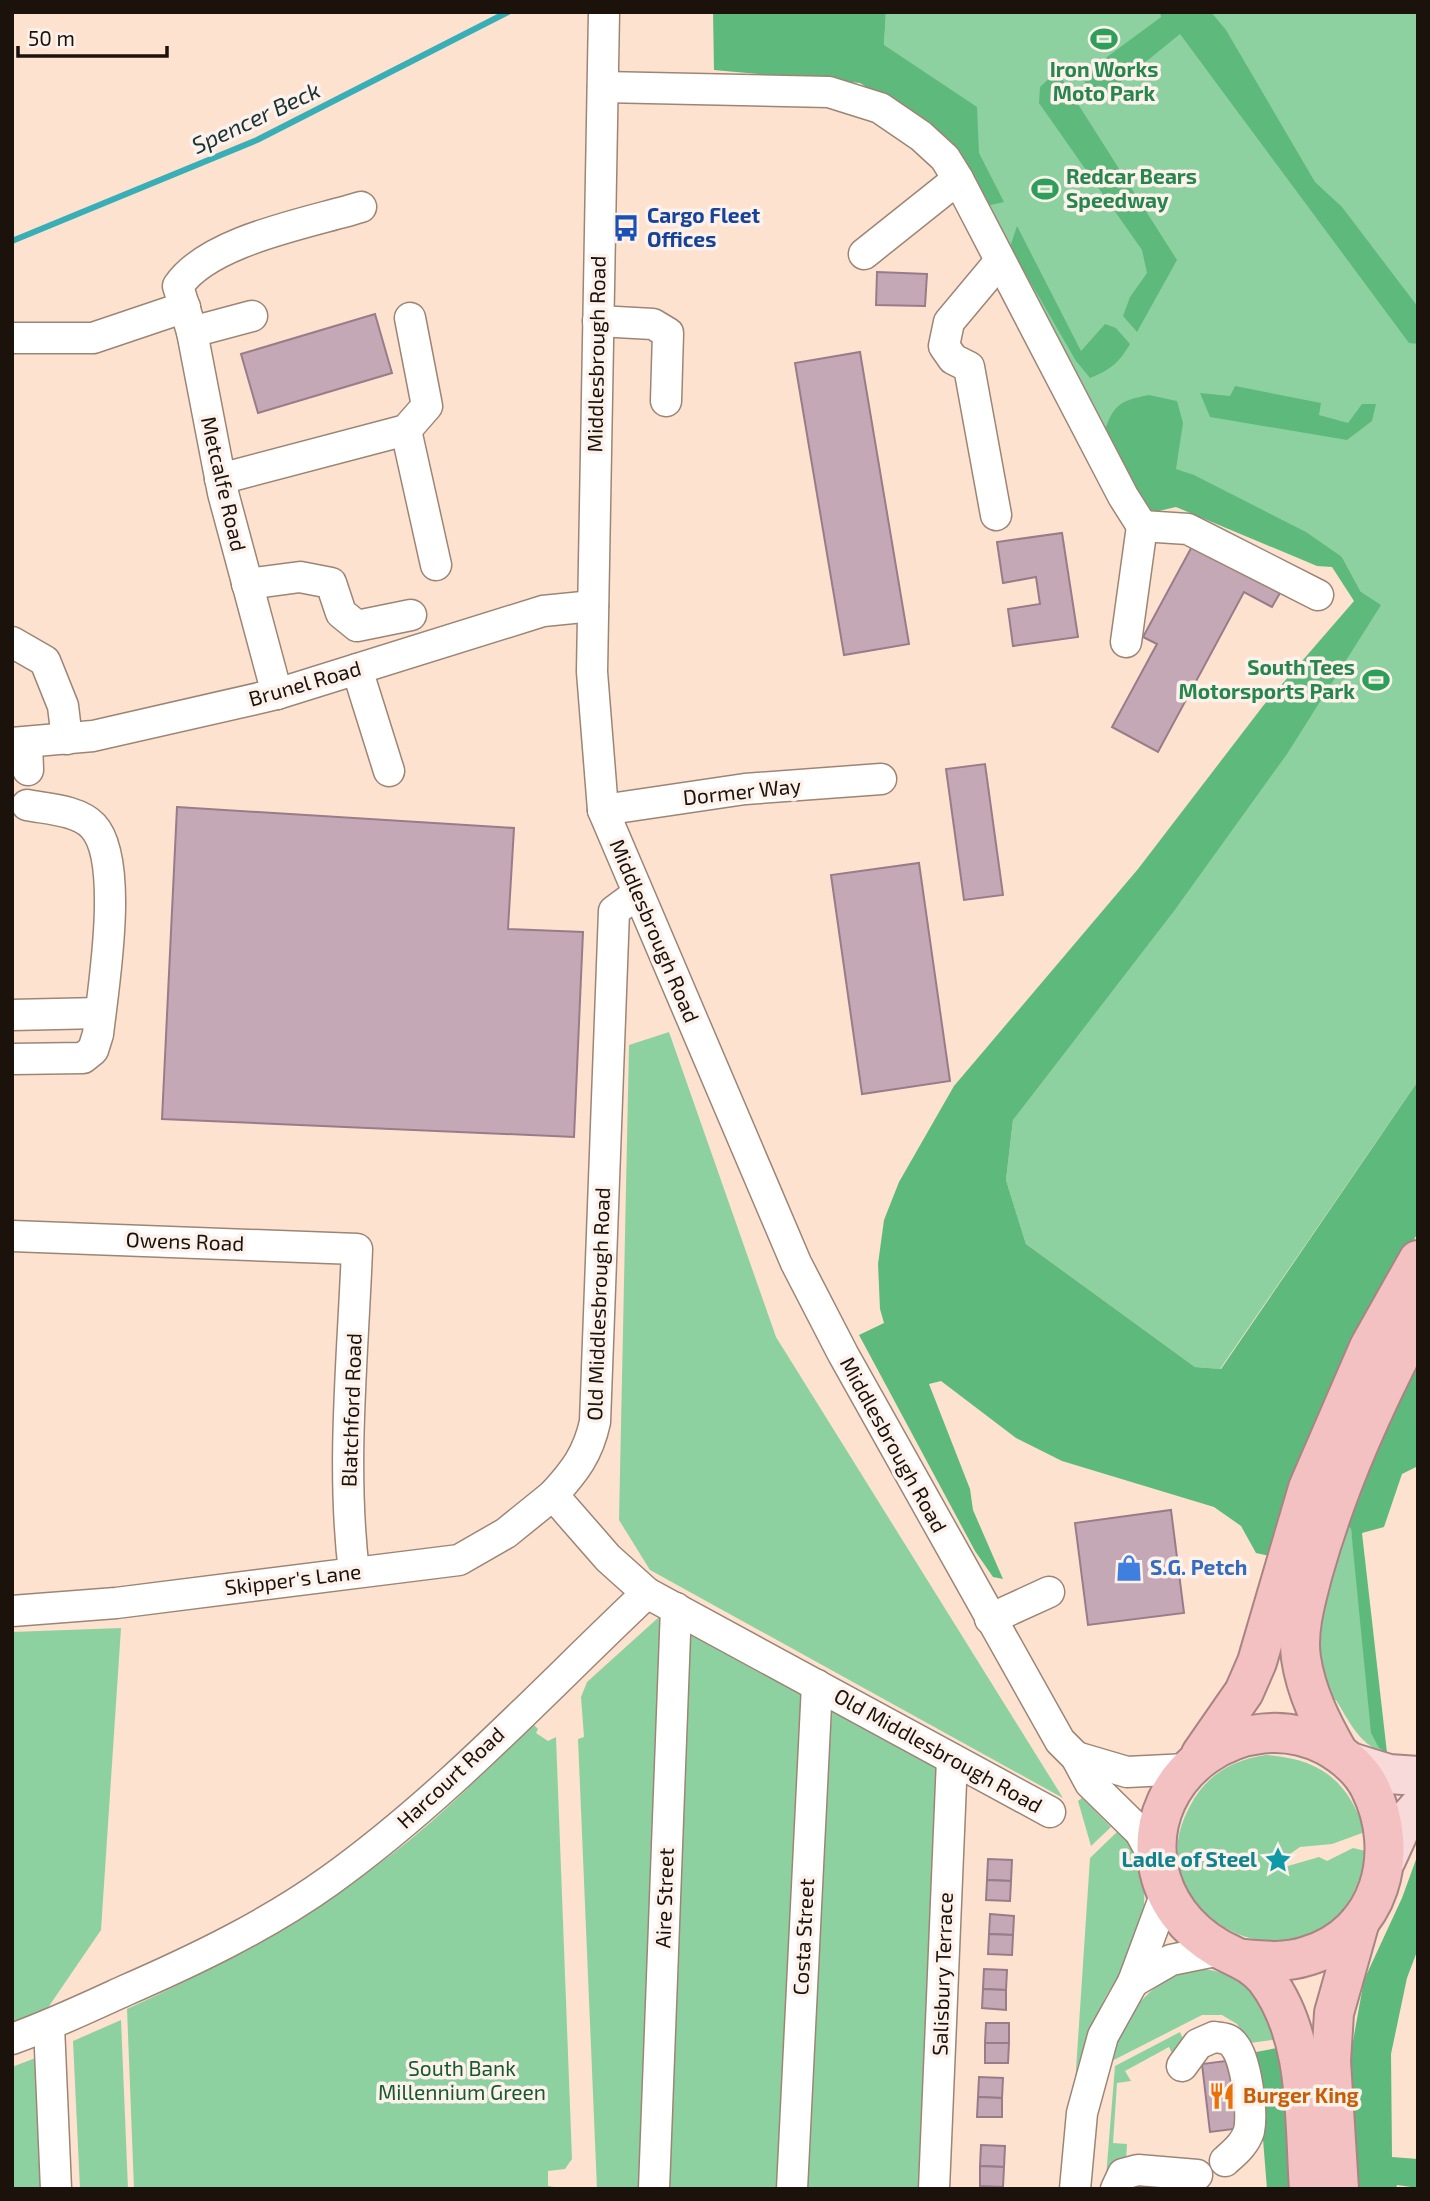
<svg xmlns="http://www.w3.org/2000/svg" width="1430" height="2201" viewBox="0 0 1430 2201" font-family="'Exo 2',sans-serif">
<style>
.green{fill:#8ed1a1}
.forest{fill:#5eba7c}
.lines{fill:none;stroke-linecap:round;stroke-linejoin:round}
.stream{stroke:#38aeb6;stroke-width:6}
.building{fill:#c5a8b5;stroke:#987c89;stroke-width:2}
.minor-casing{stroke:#9d8575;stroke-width:33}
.major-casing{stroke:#a88483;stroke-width:42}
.highway-casing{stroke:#a88483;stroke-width:42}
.minor{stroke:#fff;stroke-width:30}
.major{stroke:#f8dadb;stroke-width:38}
.highway{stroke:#f4c1c3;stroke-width:38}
.labels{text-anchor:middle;stroke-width:7;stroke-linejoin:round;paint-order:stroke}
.leisure-label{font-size:21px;font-weight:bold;fill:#27864d;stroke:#fdf2eb}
.transit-label{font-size:21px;font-weight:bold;fill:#164399;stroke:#fdf2eb;text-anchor:start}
.street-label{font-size:21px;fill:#1b120c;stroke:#fdf2eb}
.shop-label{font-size:21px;font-weight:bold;fill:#366cbe;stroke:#fdf2eb;text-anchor:start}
.culture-label{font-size:21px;font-weight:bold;fill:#0d838f;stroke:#fdf2eb;text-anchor:end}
.park-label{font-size:21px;fill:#155930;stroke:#fdf2eb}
.food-label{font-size:21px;font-weight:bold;fill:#c56008;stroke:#fdf2eb;text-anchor:start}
.water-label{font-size:23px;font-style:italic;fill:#193234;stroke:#fdf2eb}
</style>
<rect width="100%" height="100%" fill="#fde2d0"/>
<g class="green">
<path d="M886,12h532v1069l-198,288 -25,-2 -169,-123 -20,-64 7,-60 348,-528 -19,-35 -209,-81 -240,-393 -9,-38z"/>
<path d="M669,1032l107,305 287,461 -413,-228 -31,-50 10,-475z"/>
<path d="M1343,1521l8,8 28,219 8,5c-26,-5 -38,-32 -51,-53l-9,1 -13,-47 2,-49z"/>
<path d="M659,1617l5,3 -25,569h-42l-19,-450 6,-2 -3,-40 6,-15z"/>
<path d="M121,1628l-20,302 -56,82 -33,10v-390z"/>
<path d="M693,1632l119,63 -23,494h-122l21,-553z"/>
<path d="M832,1708l113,60 -18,421h-121z"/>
<path d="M534,1725l4,4 -2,4 12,8 8,-4 16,422 -7,10 -17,2v15l20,3h-434l-7,-180c97,-44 190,-96 274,-162 47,-37 89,-81 133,-122z"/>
<path d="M1266,1755c54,4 82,25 99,77l-33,12 -32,3 -10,7 -19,2 -1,9 11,3 38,-11 8,4 26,-13 13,3c-25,166 -243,76 -176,-45 16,-31 42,-46 76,-51z"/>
<path d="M1082,1798l29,29 -20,19 -13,-45z"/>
<path d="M1119,1830c32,32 32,93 9,131 -7,13 -16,24 -23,37 -13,28 -21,58 -30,87l15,-227z"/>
<path d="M1200,1968c50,8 58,29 80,71l-30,4 -13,-19 -15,-9h-20l-98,50c26,-50 37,-83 96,-97z"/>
<path d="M121,2020l7,169h-48l-7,-148z"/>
<path d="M1180,2032l8,19 -11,13 -8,-17 -44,24 6,10 -14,2 -4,60 14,1 -1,17 -21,28 10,-123z"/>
<path d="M38,2057l5,132h-31v-122z"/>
</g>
<g class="forest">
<path d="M713,12h173l-2,33 93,62 2,46 25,49 -18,4 -19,-41 -52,-47 -55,-35 -146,-13z"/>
<path d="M1160,12h51l15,18 89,152 27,25 76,100v37l-9,-1 -229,-309 -86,70 -10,-24 4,-9 73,-54z"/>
<path d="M1057,71l120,189 -40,72 -14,-16 7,-19 17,-24 -5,-23 -103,-147 1,-16z"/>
<path d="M1017,226l64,125 24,-27 11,4 14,16c-11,19 -20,26 -40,34l-14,-17 -66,-114z"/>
<path d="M1235,386l86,17 -2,12 29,8 14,-19h14l-4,17 -25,19 -137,-23 -10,-24 30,3z"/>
<path d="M1149,395l28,6 6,22 -7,46 18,6 112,57 36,25 19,35 20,13 -94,149 -113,157 -161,209 -7,60 20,64 169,123 26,2 197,-288v151l-64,124 -80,201 -18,-4 -15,-27 -27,-19 -152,-46 -46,-23 -75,-57 -12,3 41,105 3,21 30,69 -10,-2 -18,-26 -116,-216 25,-12 -4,-14 -2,-45 6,-44 15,-38 55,-96 184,-217 125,-163 91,-105 -22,-34 -15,-1 -141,-59 -26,6 -47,-77c10,-31 15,-35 46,-41z"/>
<path d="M1418,1351v115l-16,8 -18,53 -22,6 25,220 -8,-5 -8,-15 -20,-204 -8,-8z"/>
<path d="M1418,1854v95l-11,29 -16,76 1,103 26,2v29l-21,-3 -1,4h-45l-5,-146 7,-2 11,-61 38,-82z"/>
<path d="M1282,2047l14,142h-29l-11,-137z"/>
</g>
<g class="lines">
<path class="stream" d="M12,241l245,-101 251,-128"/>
</g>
<g class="building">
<path d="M877,272l50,2 -2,32 -49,-1z"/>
<path d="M375,314l17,59 -134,40 -17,-59z"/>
<path d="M860,352l49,292 -65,11 -49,-292z"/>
<path d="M1062,533l16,104 -65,9 -5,-37 32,-5 -4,-27 -33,6 -6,-41z"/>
<path d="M1196,539l88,47 -12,21 -28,-15 -86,160 -46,-25 45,-83 -14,-7z"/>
<path d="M985,764l18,131 -39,5 -18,-131z"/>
<path d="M177,807l337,21 -6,101 75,3 -9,205 -412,-18z"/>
<path d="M919,863l31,218 -88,13 -31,-219z"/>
<path d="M1171,1510l13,103 -96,12 -13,-102z"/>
<path d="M988,1859l24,1 -1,21 -24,-1z"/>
<path d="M987,1880l24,1 -1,20 -24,-1z"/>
<path d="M990,1914l24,2 -1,19 -24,-1z"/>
<path d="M989,1934l24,1 -1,20 -24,-1z"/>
<path d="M984,1969l23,1 -1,20 -23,-1z"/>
<path d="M983,1989l23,1v20l-24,-2z"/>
<path d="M986,2023h23v20h-24z"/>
<path d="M985,2043h24l-1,20h-23z"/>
<path d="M1233,2060l9,68 -32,4 -8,-68z"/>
<path d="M979,2077l24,1 -1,20 -24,-1z"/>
<path d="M978,2097l24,1v19h-25z"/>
<path d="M981,2145l24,1 -1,21 -24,-1z"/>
<path d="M980,2166l24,1 -1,20 -23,-1z"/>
<path d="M1127,2180l51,5v4h-52z"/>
</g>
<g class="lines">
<defs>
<g id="minor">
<path d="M604,12l-12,660 11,138 193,453 47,91 217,387 16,16 14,26 50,49 18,33"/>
<path d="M603,87l226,5 51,16 41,28 24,22 13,21 165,317 19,30"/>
<path d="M864,254l94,-75"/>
<path d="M252,316l-60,16 31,161 54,201"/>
<path d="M598,321l55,3 15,9 -2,68"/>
<path d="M192,332l-14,-46c31,-46 131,-63 183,-79"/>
<path d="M12,338h81l92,-31"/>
<path d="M406,430l21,-24 -17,-88"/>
<path d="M220,479l186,-49 30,135"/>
<path d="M996,515l-27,-148 -16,-8 -9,-13 5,-24 51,-61"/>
<path d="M247,584l53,-7 31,6 10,30 16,13 54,-11"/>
<path d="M12,642l33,19 18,45 4,33"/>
<path d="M1126,642l16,-116 46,3 130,66"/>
<path d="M357,669l32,102"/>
<path d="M27,742l1,28"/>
<path d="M12,743l81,-7 184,-42 266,-83 50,-5"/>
<path d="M603,810l142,-21 136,-10"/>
<path d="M637,894l-23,17 -19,511c-7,32 -20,49 -42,73l55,63 39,35 403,219"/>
<path d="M12,1015l88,-2"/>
<path d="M12,1059l71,-1 10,-8 5,-16c5,-45 27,-174 -5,-208 -15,-16 -46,-17 -66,-21"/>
<path d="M12,1236l345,13c-4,106 -16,217 -3,323"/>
<path d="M12,1611l104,-8 343,-43 47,-27 47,-38"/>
<path d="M990,1619l59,-27"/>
<path d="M1076,1757l51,15 61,-3"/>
<path d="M1133,1982l38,-22 49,-10"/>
<path d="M49,2026l7,163"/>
<path d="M12,2039c39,-14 75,-31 112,-48 71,-31 142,-65 205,-110 116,-83 214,-190 318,-288"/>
<path d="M1182,2066l16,-22 16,-7c8,1 15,1 20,8 12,14 19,67 15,86 -4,13 -14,21 -24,30"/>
<path d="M654,2189l22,-581"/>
<path d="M792,2189l25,-504"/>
<path d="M934,2189l18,-430"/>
<path d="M1075,2189l7,-76 21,-77 30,-54 33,-89"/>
<path d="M1116,2189l7,-15 15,-4 59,5"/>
</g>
<g id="major">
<path d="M1350,1762l39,12 29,2"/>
<path d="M1386,1860l15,-33 17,-19"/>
</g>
<g id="highway">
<path d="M1338,1752c-17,-30 -32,-60 -37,-94 -4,-28 5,-58 12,-85 25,-89 62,-170 105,-252"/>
<path d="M1201,1754l43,-62 13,-30 51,-174 61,-141 49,-87"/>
<path d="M1244,1959c21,2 42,4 63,-3 74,-22 95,-104 63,-168 -9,-19 -27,-33 -45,-43 -81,-41 -182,28 -167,120 6,36 29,65 60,83 18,10 34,14 48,31 44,58 38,141 43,210"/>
<path d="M1339,2189l-8,-128 3,-48 26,-92"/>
</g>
</defs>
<use href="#minor" class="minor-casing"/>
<use href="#major" class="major-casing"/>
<use href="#highway" class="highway-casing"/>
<use href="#minor" class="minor"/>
<use href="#major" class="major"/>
<use href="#highway" class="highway"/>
</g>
<defs>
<symbol id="stadium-bare" viewBox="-9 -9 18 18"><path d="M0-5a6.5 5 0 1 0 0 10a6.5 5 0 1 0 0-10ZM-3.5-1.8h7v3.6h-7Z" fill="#2e9e5b" stroke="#fdf2eb" stroke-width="2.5" paint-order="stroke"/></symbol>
<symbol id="bus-bare" viewBox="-9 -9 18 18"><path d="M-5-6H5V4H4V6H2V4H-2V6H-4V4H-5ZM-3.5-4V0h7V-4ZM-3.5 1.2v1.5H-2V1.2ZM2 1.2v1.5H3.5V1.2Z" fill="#1a4fb4" stroke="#fdf2eb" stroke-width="2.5" paint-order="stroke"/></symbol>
<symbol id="shop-bare" viewBox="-9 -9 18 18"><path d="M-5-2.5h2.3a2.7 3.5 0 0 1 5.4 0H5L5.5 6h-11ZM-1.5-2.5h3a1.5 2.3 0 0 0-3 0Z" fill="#3f7fe0" stroke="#fdf2eb" stroke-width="2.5" paint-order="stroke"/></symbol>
<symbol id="sight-bare" viewBox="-9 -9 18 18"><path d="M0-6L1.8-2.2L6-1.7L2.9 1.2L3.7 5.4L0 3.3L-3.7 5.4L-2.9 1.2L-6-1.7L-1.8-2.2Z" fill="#0f9aa8" stroke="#fdf2eb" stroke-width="2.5" paint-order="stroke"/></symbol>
<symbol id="restaurant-bare" viewBox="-9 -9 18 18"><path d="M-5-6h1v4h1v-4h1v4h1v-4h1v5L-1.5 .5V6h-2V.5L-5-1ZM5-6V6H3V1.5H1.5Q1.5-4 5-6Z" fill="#e8710a" stroke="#fdf2eb" stroke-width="2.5" paint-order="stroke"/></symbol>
</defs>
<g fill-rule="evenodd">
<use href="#stadium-bare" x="1085" y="20" width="38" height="38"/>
<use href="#stadium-bare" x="1026" y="170" width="38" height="38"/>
<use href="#bus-bare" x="607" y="209" width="38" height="38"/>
<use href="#stadium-bare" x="1357" y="661" width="38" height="38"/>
<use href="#shop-bare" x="1110" y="1549" width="38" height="38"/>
<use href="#sight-bare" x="1259" y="1841" width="38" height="38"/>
<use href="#restaurant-bare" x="1203" y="2077" width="38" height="38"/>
</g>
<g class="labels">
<g class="leisure-label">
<text x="1104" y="77">Iron Works<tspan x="1104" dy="24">Moto Park</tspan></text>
<text x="1066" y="184" text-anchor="start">Redcar Bears<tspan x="1066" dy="24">Speedway</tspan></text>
<text x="1355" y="675" text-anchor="end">South Tees<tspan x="1355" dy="24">Motorsports Park</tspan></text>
</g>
<g class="transit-label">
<text x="647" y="223">Cargo Fleet<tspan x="647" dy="24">Offices</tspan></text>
</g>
<g class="street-label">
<text transform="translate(597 354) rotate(-89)" y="7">Middlesbrough Road</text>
<text transform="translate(223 484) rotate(77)" y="7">Metcalfe Road</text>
<text transform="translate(305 684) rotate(-16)" y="7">Brunel Road</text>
<text transform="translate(742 792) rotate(-6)" y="7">Dormer Way</text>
<text transform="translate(654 931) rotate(67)" y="7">Middlesbrough Road</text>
<text transform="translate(185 1242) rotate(2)" y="7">Owens Road</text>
<text transform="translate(599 1304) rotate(-88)" y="7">Old Middlesbrough Road</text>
<text transform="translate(352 1410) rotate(-88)" y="7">Blatchford Road</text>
<text transform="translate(893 1445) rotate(61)" y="7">Middlesbrough Road</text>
<text transform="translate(293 1580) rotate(-7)" y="7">Skipper's Lane</text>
<text transform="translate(938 1751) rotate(29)" y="7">Old Middlesbrough Road</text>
<text transform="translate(451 1778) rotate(-43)" y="7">Harcourt Road</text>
<text transform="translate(665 1898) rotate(-88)" y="7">Aire Street</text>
<text transform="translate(804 1937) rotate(-87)" y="7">Costa Street</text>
<text transform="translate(943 1974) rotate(-88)" y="7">Salisbury Terrace</text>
</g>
<g class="shop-label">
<text x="1150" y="1575">S.G. Petch</text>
</g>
<g class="culture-label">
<text x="1257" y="1867">Ladle of Steel</text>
</g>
<g class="park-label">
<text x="462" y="2076">South Bank<tspan x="462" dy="24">Millennium Green</tspan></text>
</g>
<g class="food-label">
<text x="1243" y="2103">Burger King</text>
</g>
<g class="water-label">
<text transform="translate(256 118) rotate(-25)" y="8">Spencer Beck</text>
</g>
</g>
<rect width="1430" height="2201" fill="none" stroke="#1b120c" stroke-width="28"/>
<path d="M18 46v10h149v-10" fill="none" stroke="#1b120c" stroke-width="3.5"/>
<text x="28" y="46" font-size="21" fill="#1b120c" stroke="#fdf2eb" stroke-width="5" paint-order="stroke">50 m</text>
</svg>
